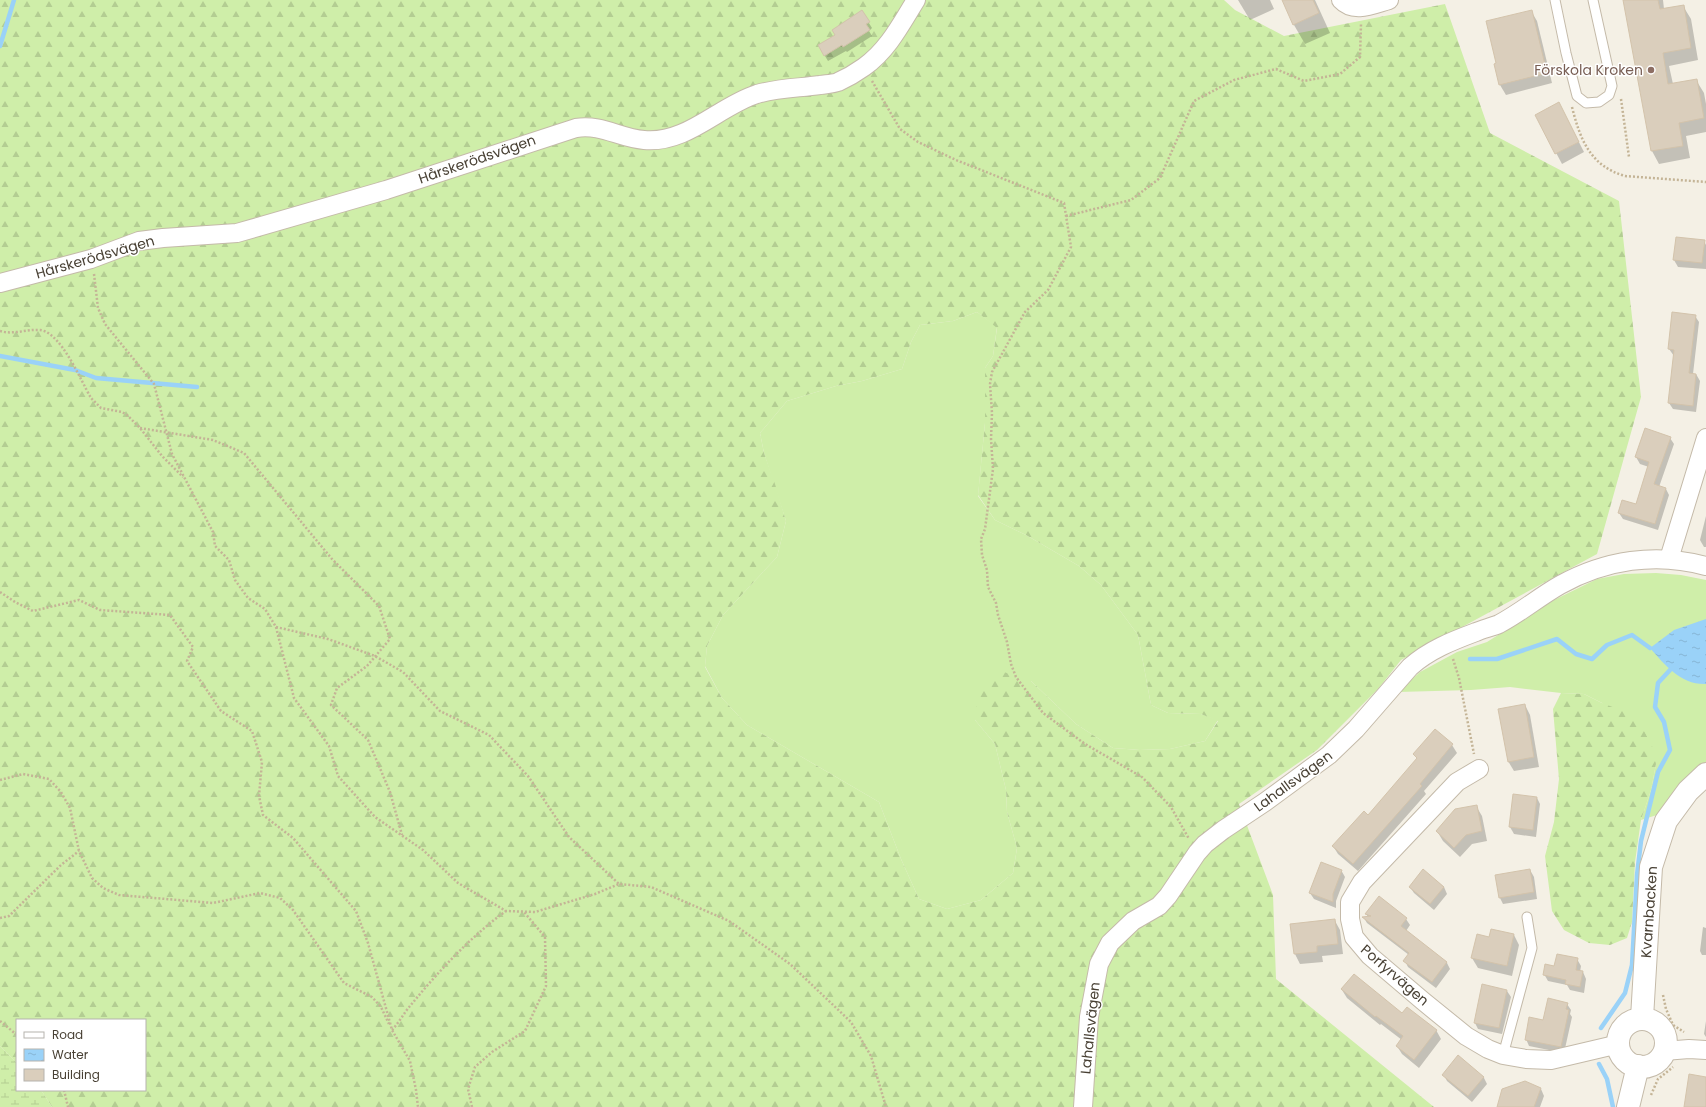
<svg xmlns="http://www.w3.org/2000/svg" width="1706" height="1107" viewBox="0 0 1706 1107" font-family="Poppins,sans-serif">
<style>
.grass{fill:#cfeea9}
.forest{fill:url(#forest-firs);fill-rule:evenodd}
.wetland{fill:url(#wetland-marsh)}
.water{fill:url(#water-ripples)}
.shadow{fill:#0003}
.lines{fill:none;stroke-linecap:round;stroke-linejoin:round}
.stream{stroke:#9ad2f8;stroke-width:4.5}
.building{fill:#dacebc;stroke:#d3c3ab}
.service-casing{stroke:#c4baa9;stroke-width:11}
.minor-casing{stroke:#c4baa9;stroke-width:20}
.tertiary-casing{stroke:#c4baa9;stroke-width:24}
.path{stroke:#c4b496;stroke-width:2.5;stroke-dasharray:2 2;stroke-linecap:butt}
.service{stroke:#fff;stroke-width:9}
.minor{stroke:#fff;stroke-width:18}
.tertiary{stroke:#fff;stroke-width:22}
.education-dot{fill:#8d6e63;stroke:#fff;stroke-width:1.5}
.labels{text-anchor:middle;stroke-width:3;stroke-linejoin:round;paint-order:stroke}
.education-label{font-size:14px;fill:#785e54;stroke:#fff;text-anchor:end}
.street-label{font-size:14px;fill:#484034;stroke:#fff}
</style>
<defs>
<pattern id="forest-firs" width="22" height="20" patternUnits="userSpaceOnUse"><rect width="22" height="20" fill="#cfeea9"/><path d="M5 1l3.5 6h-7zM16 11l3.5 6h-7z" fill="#b3cd92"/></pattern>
<pattern id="wetland-marsh" width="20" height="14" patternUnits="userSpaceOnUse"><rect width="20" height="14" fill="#cfeea9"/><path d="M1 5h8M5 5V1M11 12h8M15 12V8" fill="none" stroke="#b3cd92"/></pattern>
<pattern id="water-ripples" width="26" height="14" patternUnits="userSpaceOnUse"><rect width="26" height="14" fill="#9ad2f8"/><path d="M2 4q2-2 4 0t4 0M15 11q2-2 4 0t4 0" fill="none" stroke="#86b5d5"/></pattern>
</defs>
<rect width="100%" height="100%" fill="#f4f0e5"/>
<g class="grass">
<path d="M977,312l20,15 -4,29 -8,12v55l-7,73 17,24 31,15 53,31 22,19 37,50 13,70 17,8 33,1 17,6 -13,21 -35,8 -30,1 -27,-2 -37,-24 -45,-43 -56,39 20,24 11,46 1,22 10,36 -4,25 -32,27 -34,9 -28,-10 -18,-40 -22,-57 -132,-77 -25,-27 -17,-32 2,-20 16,-31 54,-58 9,-36 -22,-68 -4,-20 27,-32 49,-15 26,-5 40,-12 9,-27 9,-17 33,-4z"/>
<path d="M1656,573l25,2 25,5v182l-8,6 -38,46 -19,6 10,-30 5,-26 -54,-61 -18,-9 -23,-1 -51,-6 -39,3 -73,2 22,-20 37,-20 30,-10 67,-42 43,-21 27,-5z"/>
</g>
<g class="forest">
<path d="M0,0h1224l11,10 49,26 161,-32 45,129 129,68 22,196 -44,157 -196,106 -23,29 -61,61 -78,54 34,91 3,84 158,128h-1382l-11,-17h104v-70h-128v43l-17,-17zM977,312l20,16 -4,28 -8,12v55l-7,72 17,25 31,15 53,31 22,19 37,50 13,70 17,8 33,1 17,7 -13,20 -35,8 -30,1 -27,-2 -37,-24 -45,-43 -27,-9 -27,22 -2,26 20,24 11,46 1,22 10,36 -4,25 -32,27 -34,9 -28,-10 -18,-40 -22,-57 -132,-77 -25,-27 -17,-31 2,-21 16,-31 54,-58 9,-36 -11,-37 -11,-31 -4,-20 27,-32 49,-15 26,-5 40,-12 9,-27 9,-17 33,-4z"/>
<path d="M1561,693l23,1 18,9 29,11 10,11 11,21 4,18 -5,26 -10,30 -6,42 -3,60 -5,16 -17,7 -21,-2 -25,-13 -12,-19 -7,-55 9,-34 5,-43 -6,-70z"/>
</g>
<path class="wetland" d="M0,1046l17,17v27h24l11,17h-52z"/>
<path class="water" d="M1706,619v65c-25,1 -41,-19 -56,-36l24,-18z"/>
<g class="shadow">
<path d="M1238,0h32l4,9 -24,11z"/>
<path d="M1283,0h32l15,33 -25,11 -11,-19z"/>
<path d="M1624,0h39l1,9 19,-3 8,13 7,41 -29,6 4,18 23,-4 8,13 2,11v28l-20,4 4,22 -31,6 -7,-13z"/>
<path d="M1531,11l6,10 15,62 -46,12 -6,-10z"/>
<path d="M862,12l10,16 -3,3 3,5 -25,16 -1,-1 -18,10 -9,-15 17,-11z"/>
<path d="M1564,113l20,39 -22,12 -26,-49z"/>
<path d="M1676,238l28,3 2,4v24l-28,-2 -4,-7z"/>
<path d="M1673,313l22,3 4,6 -6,52h3l4,7 -4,31 -23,-3 -4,-6 5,-47 -5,-7z"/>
<path d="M1670,438l4,6 -15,43 7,2 3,6 -11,35 -35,-11 -4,-6 18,-8 12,-38 -9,-3 -4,-7z"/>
<path d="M1706,516v31h-2l-4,-7z"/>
<path d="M1525,705l5,10 9,52 -25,4 -6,-10z"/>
<path d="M1435,730l17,15 5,8 -33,38 2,3 -68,77 -20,-17 -5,-8 36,-29 48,-58 -2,-4z"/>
<path d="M1514,795l23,3 3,6 -4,33 -22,-3 -4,-7z"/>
<path d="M1476,806l6,10 5,25 -15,3 -12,13 -17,-16 -6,-10z"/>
<path d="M1341,870l4,7 -9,24v7l-22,-9 -4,-6z"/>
<path d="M1530,870l4,7 3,22 -34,5 -3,-6 -4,-22z"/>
<path d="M1423,871l21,16 3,7 -13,16 -20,-17 -4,-6z"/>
<path d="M1379,898l27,21 4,6 -4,6 41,32 3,6 -14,19 -28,-21 -3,-6 4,-6 -42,-32 -3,-5 4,-1 -2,-3z"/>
<path d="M1335,921l5,9 3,24 -21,2 1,6 -23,2 -5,-10z"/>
<path d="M1703,927l3,1v27h-4l-2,-4z"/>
<path d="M1514,935l5,10 -7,31 -34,-8 -6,-10 18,-20z"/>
<path d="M1577,959l4,7 -1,6h3l3,7 -2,14 -14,-3 -3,-5 -19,-4 -4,-7 11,-7z"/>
<path d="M1342,990l94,40 5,9 -22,29 -17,-14 -5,-8 5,-6 -21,-16 -1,1 -33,-27z"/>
<path d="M1507,991l4,6 -9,37 -24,-5 -3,-6z"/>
<path d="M1567,1004l4,6 -1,4 2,3 -8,36 -35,-7 -3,-7z"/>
<path d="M1706,1021v16l-2,-3z"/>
<path d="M1444,1075l40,3 3,6 -15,18 -25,-21z"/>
<path d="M1525,1082l16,7 3,7 -4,11h-42z"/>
</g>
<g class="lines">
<g class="stream">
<path d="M0,46l14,-46"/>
<path d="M0,356l75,14 21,8 101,9"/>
<path d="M1470,659h27l60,-20 19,15 16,5 15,-14 25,-10 18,13"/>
<path d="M1601,1028l24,-35 7,-28 5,-90 4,-34 17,-69 12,-22 -6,-28 -9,-15 3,-24 12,-13"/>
<path d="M1599,1064l8,15 6,28"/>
</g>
</g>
<g class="building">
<path d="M1282,0h31l6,13 -26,12z"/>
<path d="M1623,0h35l2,9 24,-4 7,43 -28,5 5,31 29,-5 7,39 -25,5 4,23 -32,5z"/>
<path d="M862,10l8,12 -4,2 4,6 -27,17 -1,-2 -18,11 -6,-11 17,-10 -3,-5z"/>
<path d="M1532,10l15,63 -48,12 -5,-21 2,-1 -10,-42z"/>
<path d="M1559,102l20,40 -24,12 -20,-39z"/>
<path d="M1676,237l29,3 -3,23 -29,-3z"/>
<path d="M1672,312l24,3 -7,58 7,1 -3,32 -25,-3 6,-53 -6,-1z"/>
<path d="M1645,428l26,9 -17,47 12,4 -11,36 -37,-11 4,-13 14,4 13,-42 -14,-5z"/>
<path d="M1525,704l9,53 -26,5 -10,-53z"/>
<path d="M1435,729l18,15 -33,40 2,2 -69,78 -21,-18 32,-35 4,4 49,-57 -4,-4z"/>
<path d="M1513,794l24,3 -4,33 -24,-3z"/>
<path d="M1477,805l5,26 -16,4 -12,13 -18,-17 19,-22z"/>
<path d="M1321,862l21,8 -9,24v8l-24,-9z"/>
<path d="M1423,869l21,18 -14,17 -21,-17z"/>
<path d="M1530,869l4,23 -35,6 -4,-23z"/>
<path d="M1379,896l28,22 -6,8 46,36 -15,20 -29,-21 6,-8 -47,-36 9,-1 -6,-2z"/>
<path d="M1335,919l3,25 -21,2v6l-23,2 -4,-30z"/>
<path d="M1491,929l23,5 -7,32 -36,-8 6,-24 12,3z"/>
<path d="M1557,954l21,4 -2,12 7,1 -3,16 -15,-3 1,-4 -23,-5 2,-11 9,2z"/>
<path d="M1354,974l48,39 5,-6 30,23 -23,30 -18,-14 7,-10 -27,-20 -1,1 -34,-28z"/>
<path d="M1482,984l25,6 -8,38 -25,-5z"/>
<path d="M1548,998l20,5 -2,6 3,1 -8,37 -36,-7 4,-23 14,3z"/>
<path d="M1458,1055l26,22 -16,19 -26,-21z"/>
<path d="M1689,1074l17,3v30h-22z"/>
<path d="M1525,1081l16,7 -7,19h-37l5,-18z"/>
</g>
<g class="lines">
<defs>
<g id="service">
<path d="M1555,0l11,53 11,43 9,7 13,-1 10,-7 3,-9 -19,-86"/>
<path d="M1503,1055l29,-107 -5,-31"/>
</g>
<g id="minor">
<path d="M1341,0c13,14 33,4 48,0"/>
<path d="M0,283l91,-24 48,-18 24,-3 74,-5 149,-43 190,-62c26,-4 43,10 68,12 43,4 75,-34 113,-46 21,-6 42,-6 63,-9 6,-1 13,-1 18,-3 9,-4 19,-10 26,-15 24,-17 37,-43 52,-67"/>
<path d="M1669,559l37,-121"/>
<path d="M1479,769l-22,13 -95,100 -12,20v17l4,18 16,19 53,45 43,35 22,13 15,6 23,4 25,1 68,-16"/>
<path d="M1664,1051l25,-2 17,1"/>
<path d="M1083,1107l6,-90 10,-53 11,-21 23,-22 26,-15 9,-10 29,-43 8,-9 18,-14 42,-28 64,-47 27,-26 54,-62c19,-17 42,-26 66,-35 7,-3 16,-5 23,-8 21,-11 40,-27 61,-39 45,-25 96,-33 146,-19"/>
</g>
<g id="tertiary">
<path d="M1642,1018l9,-151 15,-46 22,-30 18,-17"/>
<circle cx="1642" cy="1043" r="24"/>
<path d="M1628,1107l10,-41"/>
</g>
</defs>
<use href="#service" class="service-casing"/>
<use href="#minor" class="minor-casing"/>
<use href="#tertiary" class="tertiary-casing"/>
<g class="path">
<path d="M872,81l28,48 18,13 38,18 108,43 7,44 -23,43 -23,22 -33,60 -2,12 2,29 -1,26 2,30 -8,60 -4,10 1,16 5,15 1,17 8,16 2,12 9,27 4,22 5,13 27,36 42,31 57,33 29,30 18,32"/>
<path d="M1621,99l8,58"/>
<path d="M1572,107c8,32 18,59 53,69l81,6"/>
<path d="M1066,216l65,-16 29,-22 34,-77 40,-21 42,-11 28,12 36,-7 20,-17 1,-33"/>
<path d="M94,274l4,34 7,16 49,60 18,70 41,78 2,14 14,14 6,20 13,18 17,11 11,18 18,71 35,48 9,30 37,41 48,33 35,33 48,28 29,1 60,-18 24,-10 32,3 78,34 61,43 61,58 20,34 15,51"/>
<path d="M0,331c14,4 26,-2 40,-1 21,2 41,51 51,68l10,10 21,4 5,3 13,13 22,28 21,21"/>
<path d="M140,428l73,12 31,13 88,106 47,47 11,33 -23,27 -30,22 -6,17 37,35 22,52 12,43"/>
<path d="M0,592l15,10 18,9 46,-11 21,10 70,5 23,32 -6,14 34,50 31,20 10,31 -3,34 4,19 30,23 63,73 12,32 24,87 18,31 6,29 2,17"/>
<path d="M276,627l52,12 47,17 28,16 37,39 49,24 39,41 41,61 50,47"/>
<path d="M1453,659l6,19 15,76"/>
<path d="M0,780l23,-6 26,5 12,13 9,16 9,43 13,27 11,10 16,7 94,8 47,-10 20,5 13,12 51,73 28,14 9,10 8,17"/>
<path d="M0,918l9,-2 52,-51 18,-14"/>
<path d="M1663,995l3,14 7,16 11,7"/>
<path d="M0,1021l17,14"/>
<path d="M392,1030c6,-6 12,-17 18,-24 28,-34 60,-69 96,-95"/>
<path d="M64,1090l4,17"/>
<path d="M1651,1095l7,-16 15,-12"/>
<path d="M472,1107l-4,-18 7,-22 17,-15 33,-21 21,-45 -1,-49 -21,-25"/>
</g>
<use href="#service" class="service"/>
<use href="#minor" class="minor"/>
<use href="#tertiary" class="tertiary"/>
</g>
<circle class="education-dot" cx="1651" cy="70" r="4"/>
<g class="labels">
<g class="education-label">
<text x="1643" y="75">Förskola Kroken</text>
</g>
<g class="street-label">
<text transform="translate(477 159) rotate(-19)" y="5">Hårskerödsvägen</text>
<text transform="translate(95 257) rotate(-16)" y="5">Hårskerödsvägen</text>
<text transform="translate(1293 781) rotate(-36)" y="5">Lahallsvägen</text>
<text transform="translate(1649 912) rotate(-86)" y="5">Kvarnbacken</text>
<text transform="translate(1395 975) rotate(41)" y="5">Porfyrvägen</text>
<text transform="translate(1090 1028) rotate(-84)" y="5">Lahallsvägen</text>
</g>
</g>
<rect x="16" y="1019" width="130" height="72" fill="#ffffff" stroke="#b6b3ae"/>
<rect x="24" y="1032" width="20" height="6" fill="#ffffff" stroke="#b6b3ae"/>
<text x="52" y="1039" font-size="12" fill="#484034">Road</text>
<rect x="24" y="1049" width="20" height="12" fill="url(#water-ripples)" stroke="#b6b3ae"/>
<text x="52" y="1059" font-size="12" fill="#484034">Water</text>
<rect x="24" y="1069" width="20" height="12" fill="#dacebc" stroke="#b6b3ae"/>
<text x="52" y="1079" font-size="12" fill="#484034">Building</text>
</svg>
